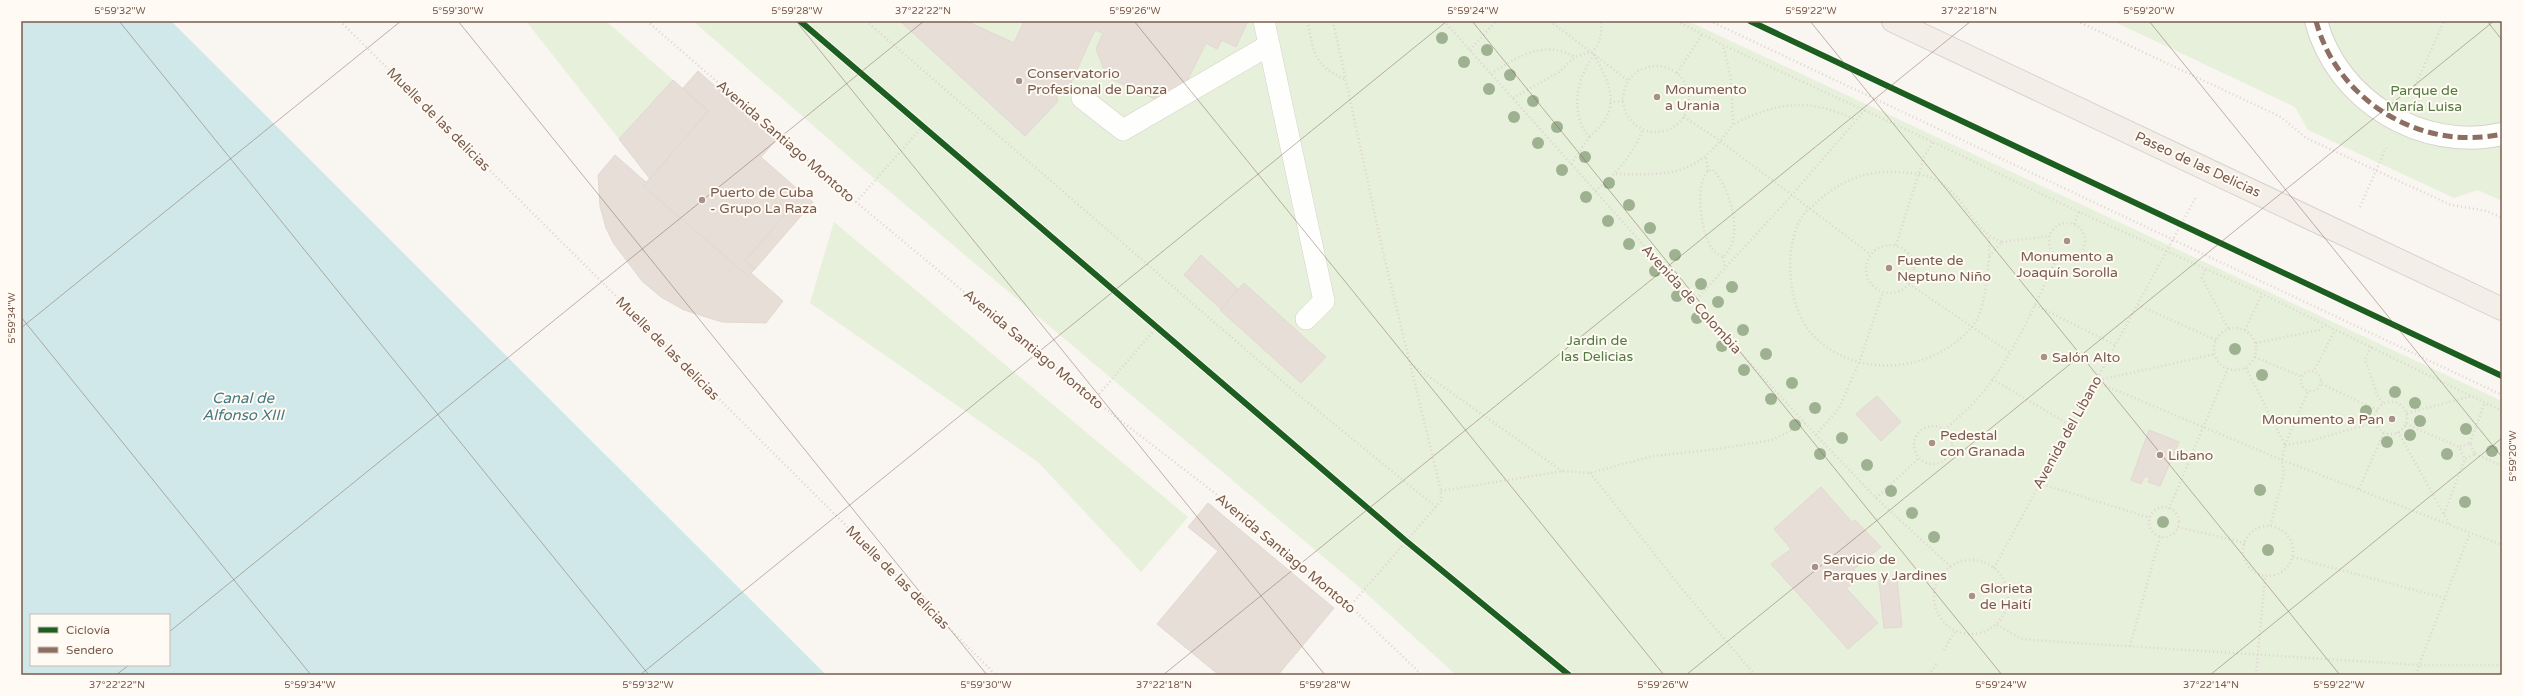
<svg xmlns="http://www.w3.org/2000/svg" width="2523" height="696" viewBox="0 0 2523 696" font-family="'Varela Round',sans-serif">
<style>
.green{fill:#e7f0db}
.water{fill:#d0e8ea;fill-rule:evenodd}
.building{fill:#e6ded7;stroke:#e2d8d2}
.lines{fill:none;stroke-linecap:round;stroke-linejoin:round}
.lane-casing{stroke:#d7d1cb;stroke-width:22}
.street-casing{stroke:#d7d1cb;stroke-width:24}
.primary-casing{stroke:#dad1cc;stroke-width:24}
.path{stroke:#dcd5d0;stroke-width:2.5;stroke-dasharray:1 3;stroke-linecap:butt}
.lane{stroke:#fefefd;stroke-width:21}
.street{stroke:#fefefd;stroke-width:22}
.primary{stroke:#f3eee8;stroke-width:22}
.quiet{stroke:#8d6e63;stroke-width:5;stroke-dasharray:10 5;stroke-linecap:butt}
.cycleway-casing{stroke:#fffaf3;stroke-width:8}
.cycleway{stroke:#1b5e20;stroke-width:6}
.tree{fill:#9eb190}
.ticks{fill:none;stroke:#7a5c4d;stroke-width:1;stroke-opacity:0.45}
.poi-dot{fill:#a69286;stroke:#fffaf3;stroke-width:1.5}
.labels{text-anchor:middle;stroke-width:4;stroke-linejoin:round;paint-order:stroke}
.poi-label{font-size:14px;fill:#7a5c4d;stroke:#fffaf3;text-anchor:start}
.park-label{font-size:14px;fill:#537a41;stroke:#fffaf3}
.street-label{font-size:14px;fill:#7a5c4d;stroke:#fffaf3}
.water-label{font-size:15px;font-style:italic;fill:#437c86;stroke:#fffaf3}
.neatline{fill:none;stroke:#7a5c4d;stroke-width:1.5}
.ticks-label{font-size:10px;text-anchor:middle;fill:#7a5c4d}
</style>
<rect width="100%" height="100%" fill="#f9f5f0"/>
<g class="green">
<path d="M526,21h80l67,59 -54,59z"/>
<path d="M693,21h995l814,380v274h-1046l-98,-89 -488,-411z"/>
<path d="M2113,21h389v180l-24,-11 -24,8 -146,-68 -13,-23z"/>
<path d="M834,222l354,295 -47,55 -103,-110 -228,-159z"/>
</g>
<path class="water" d="M21,21h150l655,654h-805zM31,615h138v50h-138z"/>
<g class="building">
<path d="M900,21h66l48,22 10,-22h224l-12,26 -14,-7 -5,9 -11,-6 -23,46 -28,10 -48,-22 -11,-28 7,-16 -8,-3 -26,57 -4,-1 -9,9 2,6 -33,35z"/>
<path d="M698,71l78,69 -15,17 42,37 -58,67 10,8 -7,7 -105,-90 65,-75 -25,-23z"/>
<path d="M673,80l35,31 -58,68 -31,-40z"/>
<path d="M615,155l32,28 -4,3 105,90 3,-3 32,28 -17,22 -44,-1 -38,-12 -23,-13 -19,-16 -28,-37 -8,-16 -6,-22 -2,-31z"/>
<path d="M803,194l10,8 -58,67 -10,-8z"/>
<path d="M1201,255l37,34 -17,20 -37,-34z"/>
<path d="M1244,283l82,74 -25,26 -81,-73z"/>
<path d="M1877,396l24,26 -20,19 -25,-27z"/>
<path d="M2149,430l30,12 -19,44 -12,-4 2,-4 -5,-2 -4,8 -10,-4z"/>
<path d="M1821,487l31,35 3,-2 26,27 -27,22 7,9 -15,10 32,35 -30,26 -77,-85 20,-15 -17,-20z"/>
<path d="M1208,503l126,105 -56,67h-59l-62,-51 61,-73 -30,-24z"/>
<path d="M1897,579l5,48 -18,1 -5,-47z"/>
</g>
<g class="lines">
<defs>
<g id="lane">
<path d="M1264,21l60,280 -18,18"/>
<path d="M1082,98l41,32 146,-85"/>
</g>
<path id="street" d="M2316,21c21,80 106,131 186,113"/>
<path id="primary" d="M1893,21l609,288"/>
</defs>
<use href="#lane" class="lane-casing"/>
<use href="#street" class="street-casing"/>
<use href="#primary" class="primary-casing"/>
<g class="path">
<path d="M340,21l656,654"/>
<path d="M647,21l209,181 238,198 122,94 134,112 72,69"/>
<path d="M866,21l430,372 140,114"/>
<path d="M1307,21c8,33 6,44 39,59"/>
<path d="M1333,21l50,231 58,239v10l-91,105"/>
<path d="M1444,21l250,281 122,133 60,63 75,69"/>
<path d="M1550,21l79,60"/>
<path d="M1677,21l46,24 210,97 146,70 183,82 240,117"/>
<path d="M1710,21l792,374"/>
<path d="M2077,21l204,96 25,21 119,55 26,12 36,6 15,7"/>
<path d="M1470,50l26,-29"/>
<path d="M1592,53c9,-11 10,-19 9,-32"/>
<circle cx="1656" cy="99" r="33"/>
<path d="M1677,73l26,-40"/>
<path d="M1491,74c25,-17 54,-35 84,-17"/>
<path d="M2412,93l32,-72"/>
<path d="M1513,98l46,-26 16,-15 15,-5"/>
<path d="M1610,102l13,-1"/>
<path d="M1684,117l35,23 151,114"/>
<path d="M1734,124c45,-23 76,-26 122,-4"/>
<path d="M1706,158l2,13"/>
<path d="M1571,164l18,-27c-20,-25 -12,-59 5,-82 18,32 28,55 -5,82"/>
<path d="M1713,170c18,19 32,69 10,87 -3,-2 -8,-4 -10,-7 -12,-16 -19,-65 -5,-79z"/>
<path d="M1616,174c59,1 81,2 117,-50l-2,-45 -8,-34"/>
<path d="M1595,191c21,-17 38,-36 48,-62"/>
<path d="M856,202l66,-75"/>
<path d="M2360,207l26,-59"/>
<circle cx="2067" cy="241" r="18"/>
<path d="M2074,224l5,-12"/>
<path d="M2002,242l48,-6"/>
<circle cx="1890" cy="269" r="24"/>
<path d="M1896,245l28,-88 9,-15"/>
<path d="M1723,257l2,12"/>
<path d="M1989,257c-2,20 -4,56 -18,71 -40,46 -118,52 -160,5 -24,-27 -28,-88 -8,-118 4,-5 10,-9 14,-13 31,-28 60,-34 100,-28 47,7 50,56 85,68l-13,15v-20"/>
<path d="M2205,270l-3,8 26,50"/>
<path d="M1909,284l100,68"/>
<path d="M1694,302l98,-107 73,-85"/>
<path d="M2035,305l80,40"/>
<path d="M2138,305l78,35"/>
<circle cx="2235" cy="349" r="21"/>
<path d="M2245,330l17,-36"/>
<path d="M2256,343l63,-13 6,-5"/>
<path d="M2371,347l-6,12 13,38 6,7"/>
<path d="M2255,357l45,19"/>
<path d="M1411,364l151,107"/>
<path d="M2246,368l39,77 -3,15 2,14 -14,53"/>
<path d="M2315,369l20,-39"/>
<circle cx="2311" cy="381" r="10"/>
<path d="M1992,379l78,46"/>
<path d="M2094,381l188,79 220,85"/>
<path d="M2095,381l120,-27"/>
<path d="M2322,384l55,26"/>
<path d="M1094,400l63,-73"/>
<circle cx="2391" cy="418" r="16"/>
<path d="M2407,413l65,-17"/>
<path d="M2406,424l53,23 6,12 10,-5 -5,-11 -11,4"/>
<circle cx="1933" cy="445" r="19"/>
<path d="M1945,430c13,-13 28,-25 39,-39 31,-38 53,-91 74,-135"/>
<path d="M2398,432l52,93"/>
<path d="M1816,435l23,-27 20,-45 24,-71"/>
<path d="M2470,443l15,-41"/>
<path d="M2285,445l25,-4 66,-19"/>
<path d="M2285,445l23,-54"/>
<path d="M2475,454l27,12"/>
<path d="M1590,473l97,122 68,80"/>
<path d="M2039,483l111,35"/>
<path d="M2359,489l25,-57"/>
<path d="M1441,491l122,-20 27,2 63,-17 65,-7 54,-9 34,-17"/>
<path d="M1876,498l43,-40"/>
<circle cx="2164" cy="522" r="15"/>
<path d="M2169,509l59,-141"/>
<path d="M2444,514l21,-55"/>
<circle cx="2268" cy="551" r="25"/>
<path d="M2178,527l67,16"/>
<path d="M2293,557l151,41"/>
<circle cx="1971" cy="597" r="37"/>
<path d="M1994,568l202,-371"/>
<path d="M1997,625l23,13 12,2 387,25h83"/>
<path d="M2130,646l30,-109"/>
<path d="M1944,650l11,-19"/>
<path d="M1563,675l3,-3"/>
<path d="M1929,675l7,-11"/>
<path d="M2256,675l9,-98"/>
<path d="M2417,675l2,-10 51,-132"/>
</g>
<use href="#lane" class="lane"/>
<use href="#street" class="street"/>
<use href="#primary" class="primary"/>
<path class="quiet" d="M2316,21c21,80 106,131 186,113"/>
<defs>
<g id="cycleway">
<path d="M800,21l606,520 163,134"/>
<path d="M1750,21l752,355"/>
</g>
</defs>
<use href="#cycleway" class="cycleway-casing"/>
<use href="#cycleway" class="cycleway"/>
</g>
<g class="tree">
<circle cx="1442" cy="38" r="6"/>
<circle cx="1487" cy="50" r="6"/>
<circle cx="1464" cy="62" r="6"/>
<circle cx="1510" cy="75" r="6"/>
<circle cx="1489" cy="89" r="6"/>
<circle cx="1533" cy="101" r="6"/>
<circle cx="1514" cy="117" r="6"/>
<circle cx="1557" cy="127" r="6"/>
<circle cx="1538" cy="143" r="6"/>
<circle cx="1585" cy="157" r="6"/>
<circle cx="1562" cy="170" r="6"/>
<circle cx="1609" cy="183" r="6"/>
<circle cx="1586" cy="197" r="6"/>
<circle cx="1629" cy="205" r="6"/>
<circle cx="1608" cy="221" r="6"/>
<circle cx="1650" cy="228" r="6"/>
<circle cx="1629" cy="244" r="6"/>
<circle cx="1675" cy="255" r="6"/>
<circle cx="1655" cy="271" r="6"/>
<circle cx="1701" cy="284" r="6"/>
<circle cx="1732" cy="287" r="6"/>
<circle cx="1677" cy="296" r="6"/>
<circle cx="1718" cy="302" r="6"/>
<circle cx="1697" cy="318" r="6"/>
<circle cx="1743" cy="330" r="6"/>
<circle cx="1722" cy="346" r="6"/>
<circle cx="2235" cy="349" r="6"/>
<circle cx="1766" cy="354" r="6"/>
<circle cx="1744" cy="370" r="6"/>
<circle cx="2262" cy="375" r="6"/>
<circle cx="1792" cy="383" r="6"/>
<circle cx="2395" cy="392" r="6"/>
<circle cx="1771" cy="399" r="6"/>
<circle cx="2415" cy="403" r="6"/>
<circle cx="1815" cy="408" r="6"/>
<circle cx="2366" cy="411" r="6"/>
<circle cx="2420" cy="421" r="6"/>
<circle cx="1795" cy="425" r="6"/>
<circle cx="2466" cy="429" r="6"/>
<circle cx="2410" cy="435" r="6"/>
<circle cx="1842" cy="438" r="6"/>
<circle cx="2387" cy="442" r="6"/>
<circle cx="2492" cy="451" r="6"/>
<circle cx="1820" cy="454" r="6"/>
<circle cx="2447" cy="454" r="6"/>
<circle cx="1867" cy="465" r="6"/>
<circle cx="2260" cy="490" r="6"/>
<circle cx="1891" cy="491" r="6"/>
<circle cx="2465" cy="502" r="6"/>
<circle cx="1912" cy="513" r="6"/>
<circle cx="2163" cy="522" r="6"/>
<circle cx="1934" cy="537" r="6"/>
<circle cx="2268" cy="550" r="6"/>
</g>
<path class="ticks" d="M119,21l530,654M458,21l529,654M796,21l529,654M1134,21l530,654M1472,21l530,654M1810,21l530,654M2149,21l353,436M2487,21l15,19M21,317l290,358M21,328l380,-307M169,632l755,-611M116,675l13,-10M640,675l807,-654M1163,675l808,-654M1686,675l808,-654M2210,675l292,-237"/>
<g class="poi-dot">
<circle cx="1019" cy="81" r="4"/>
<circle cx="1657" cy="97" r="4"/>
<circle cx="702" cy="200" r="4"/>
<circle cx="2067" cy="241" r="4"/>
<circle cx="1889" cy="268" r="4"/>
<circle cx="2044" cy="357" r="4"/>
<circle cx="2392" cy="419" r="4"/>
<circle cx="1932" cy="443" r="4"/>
<circle cx="2160" cy="455" r="4"/>
<circle cx="1815" cy="567" r="4"/>
<circle cx="1972" cy="596" r="4"/>
</g>
<g class="labels">
<g class="poi-label">
<text x="1027" y="78">Conservatorio<tspan x="1027" dy="16">Profesional de Danza</tspan></text>
<text x="1665" y="94">Monumento<tspan x="1665" dy="16">a Urania</tspan></text>
<text x="710" y="197">Puerto de Cuba<tspan x="710" dy="16">- Grupo La Raza</tspan></text>
<text x="2067" y="261" text-anchor="middle">Monumento a<tspan x="2067" dy="16">Joaquín Sorolla</tspan></text>
<text x="1897" y="265">Fuente de<tspan x="1897" dy="16">Neptuno Niño</tspan></text>
<text x="2052" y="362">Salón Alto</text>
<text x="2384" y="424" text-anchor="end">Monumento a Pan</text>
<text x="1940" y="440">Pedestal<tspan x="1940" dy="16">con Granada</tspan></text>
<text x="2168" y="460">Libano</text>
<text x="1823" y="564">Servicio de<tspan x="1823" dy="16">Parques y Jardines</tspan></text>
<text x="1980" y="593">Glorieta<tspan x="1980" dy="16">de Haití</tspan></text>
</g>
<g class="park-label">
<text x="2424" y="95">Parque de<tspan x="2424" dy="16">María Luisa</tspan></text>
<text x="1597" y="345">Jardin de<tspan x="1597" dy="16">las Delicias</tspan></text>
</g>
<g class="street-label">
<text transform="translate(439 119) rotate(45)" y="5">Muelle de las delicias</text>
<text transform="translate(786 141) rotate(41)" y="5">Avenida Santiago Montoto</text>
<text transform="translate(2198 164) rotate(25)" y="5">Paseo de las Delicias</text>
<text transform="translate(1692 299) rotate(48)" y="5">Avenida de Colombia</text>
<text transform="translate(668 348) rotate(45)" y="5">Muelle de las delicias</text>
<text transform="translate(1034 349) rotate(40)" y="5">Avenida Santiago Montoto</text>
<text transform="translate(2067 432) rotate(-61)" y="5">Avenida del Líbano</text>
<text transform="translate(1286 553) rotate(40)" y="5">Avenida Santiago Montoto</text>
<text transform="translate(898 577) rotate(45)" y="5">Muelle de las delicias</text>
</g>
<g class="water-label">
<text x="243" y="403">Canal de<tspan x="243" dy="17">Alfonso XIII</tspan></text>
</g>
</g>
<rect width="2523" height="696" fill="none" stroke="#fffaf3" stroke-width="44"/>
<rect x="30" y="614" width="140" height="52" fill="#fffaf3" stroke="#cabbb1"/>
<rect x="38" y="627" width="20" height="6" fill="#1b5e20" stroke="#cabbb1"/>
<text x="66" y="634" font-size="12" fill="#7a5c4d">Ciclovía</text>
<rect x="38" y="647" width="20" height="6" fill="#8d6e63" stroke="#cabbb1"/>
<text x="66" y="654" font-size="12" fill="#7a5c4d">Sendero</text>
<rect x="22" y="22" width="2479" height="652" class="neatline"/>
<g class="ticks-label">
<text x="120" y="14">5°59'32"W</text>
<text x="458" y="14">5°59'30"W</text>
<text x="797" y="14">5°59'28"W</text>
<text x="923" y="14">37°22'22"N</text>
<text x="1135" y="14">5°59'26"W</text>
<text x="1473" y="14">5°59'24"W</text>
<text x="1811" y="14">5°59'22"W</text>
<text x="1969" y="14">37°22'18"N</text>
<text x="2149" y="14">5°59'20"W</text>
<text transform="translate(11 318) rotate(-90)" y="4">5°59'34"W</text>
<text transform="translate(2512 456) rotate(-90)" y="4">5°59'20"W</text>
<text x="117" y="688">37°22'22"N</text>
<text x="310" y="688">5°59'34"W</text>
<text x="648" y="688">5°59'32"W</text>
<text x="986" y="688">5°59'30"W</text>
<text x="1164" y="688">37°22'18"N</text>
<text x="1325" y="688">5°59'28"W</text>
<text x="1663" y="688">5°59'26"W</text>
<text x="2001" y="688">5°59'24"W</text>
<text x="2211" y="688">37°22'14"N</text>
<text x="2339" y="688">5°59'22"W</text>
</g>
</svg>
